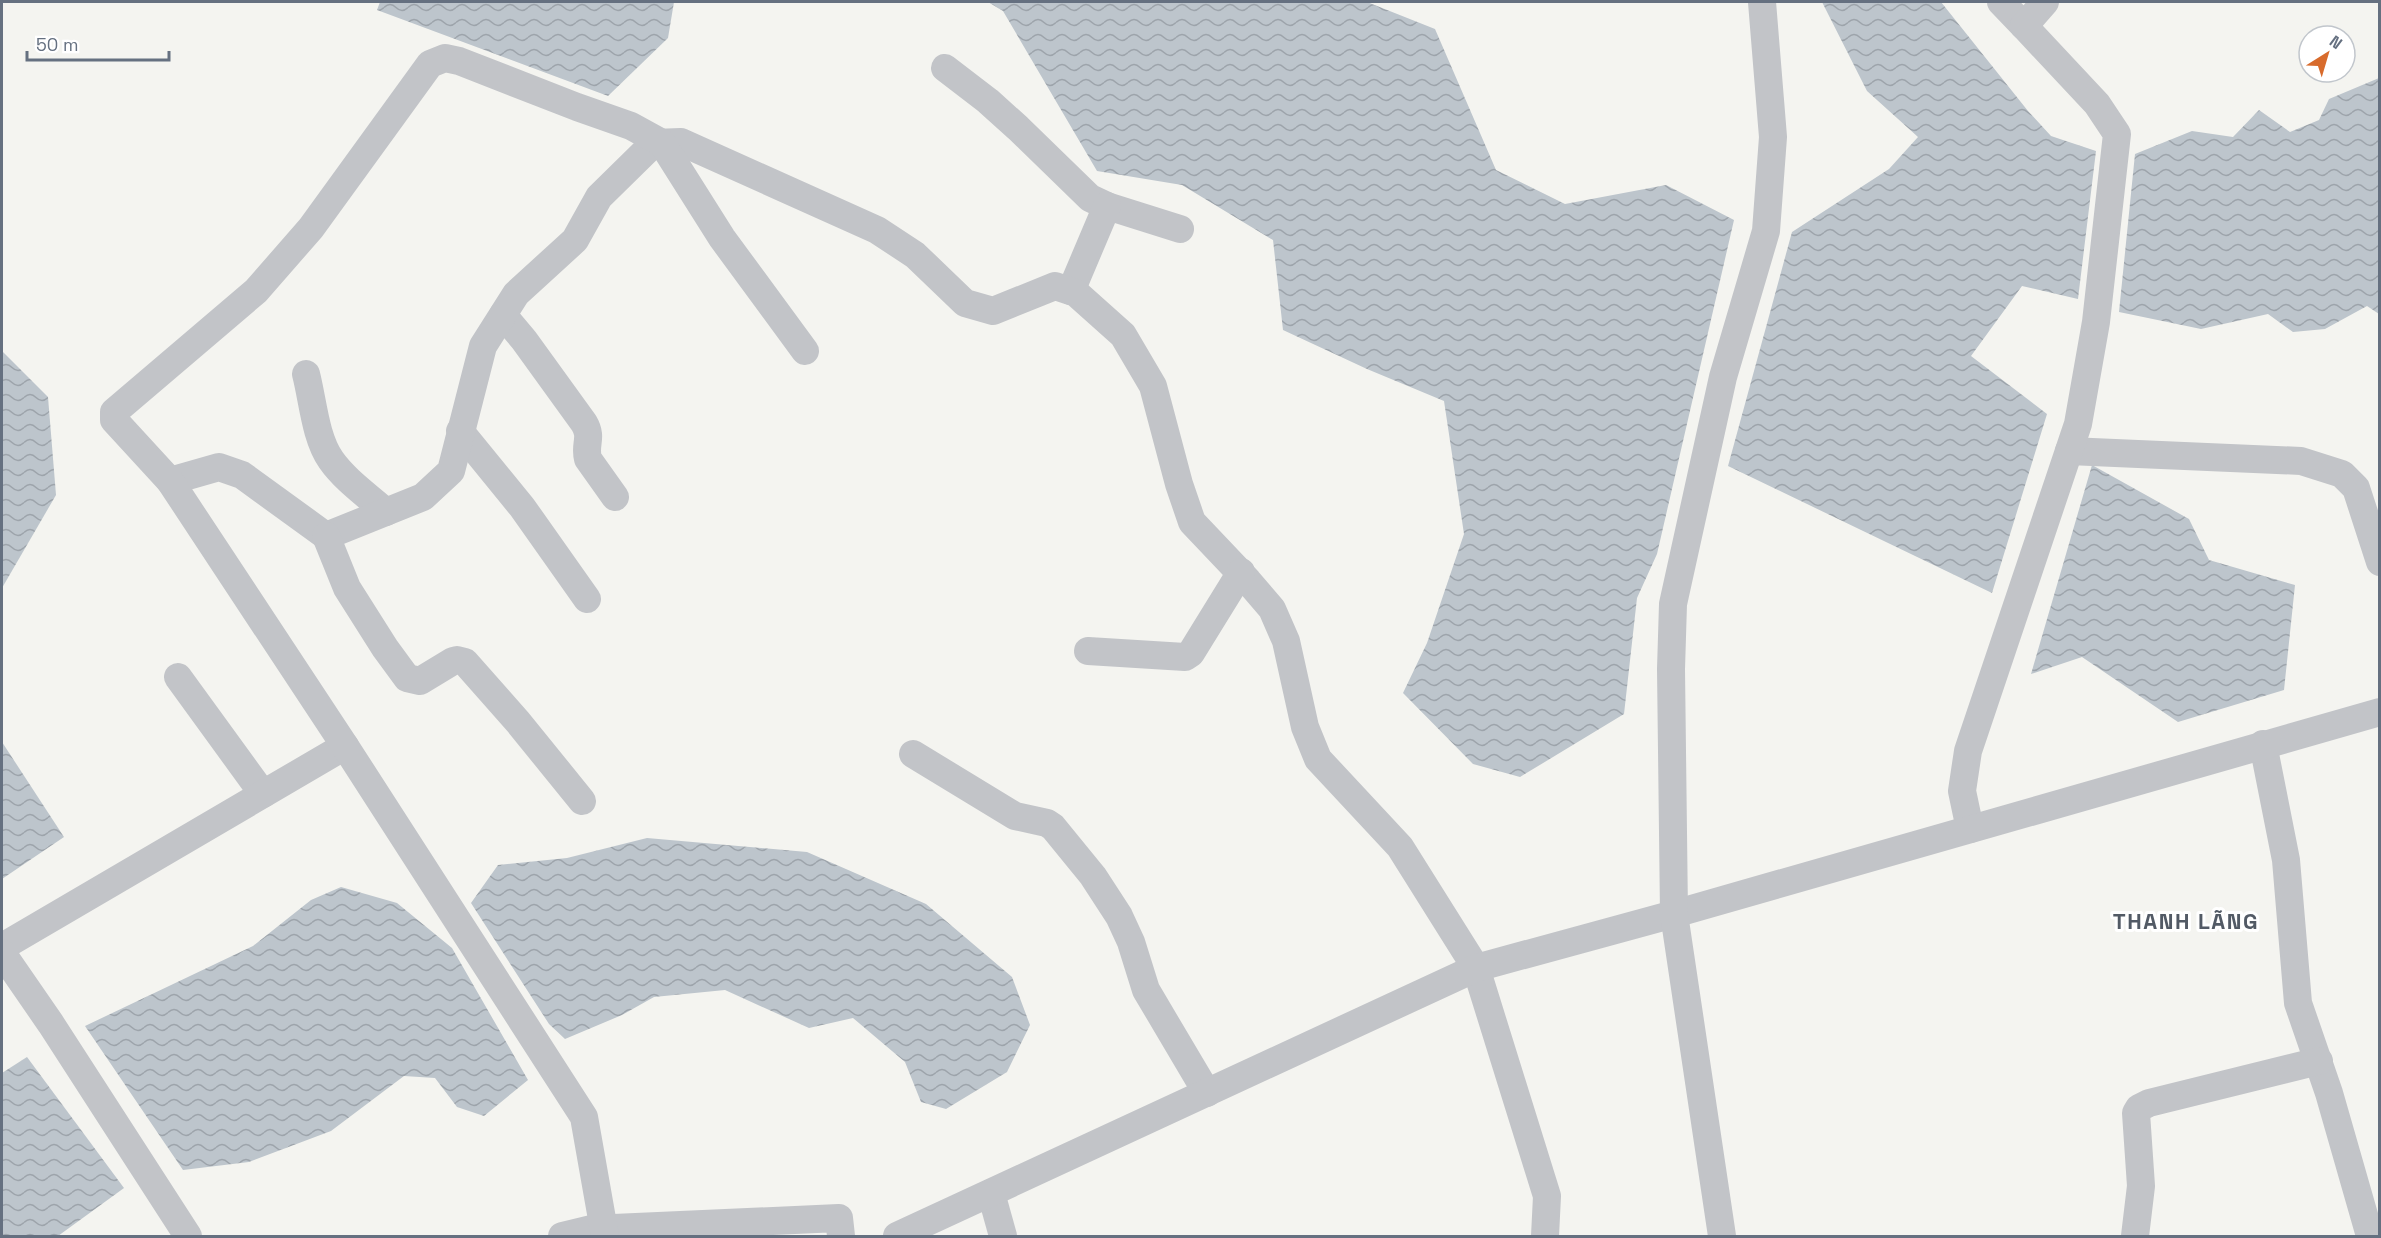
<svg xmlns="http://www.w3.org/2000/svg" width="2381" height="1238" viewBox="0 0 2381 1238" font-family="'Space Grotesk',sans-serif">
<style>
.water{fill:url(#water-waves)}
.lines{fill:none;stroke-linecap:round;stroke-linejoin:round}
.minor{stroke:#c2c4c8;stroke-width:28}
.labels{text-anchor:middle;stroke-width:6;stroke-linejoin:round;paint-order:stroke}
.district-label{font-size:22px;font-weight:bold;letter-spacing:1.5px;fill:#525a65;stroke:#fff}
</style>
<defs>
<pattern id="water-waves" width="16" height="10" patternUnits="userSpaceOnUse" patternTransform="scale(1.5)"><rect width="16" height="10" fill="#bdc5cc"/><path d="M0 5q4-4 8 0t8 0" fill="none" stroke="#9da4ab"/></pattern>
</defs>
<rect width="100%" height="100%" fill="#f4f4f0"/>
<g class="water">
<path d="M380,2h294l-6,36 -60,58 -231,-86z"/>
<path d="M988,2h379l68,27 61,141 69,34 101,-19 68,35 -77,334 -20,44 -13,116 -104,63 -47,-13 -70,-71 24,-50 37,-109 -20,-133 -77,-32 -84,-39 -10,-90 -91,-55 -85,-14 -94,-160z"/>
<path d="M1822,2h119l87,109 23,25 45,15 -18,148 -56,-13 -51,70 76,58 -55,179 -264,-127 64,-234 97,-63 29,-32 -51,-46z"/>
<path d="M2379,78v236l-12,-8 -42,23 -32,3 -25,-18 -67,15 -82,-17 16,-158 57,-23 41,6 26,-27 31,22 29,-12 10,-21z"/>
<path d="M2,351l46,46 8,98 -54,93z"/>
<path d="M2092,465l97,54 20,41 86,25 -11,105 -106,32 -96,-65 -51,17z"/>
<path d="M2,742l62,95 -62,42z"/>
<path d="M647,838l160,14 119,52 86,73 18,48 -23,47 -61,37 -25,-7 -16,-40 -52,-44 -44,10 -84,-38 -71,7 -32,18 -57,24 -16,-15 -78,-121 27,-38 69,-7z"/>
<path d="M341,887l56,16 55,45 76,132 -44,36 -27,-9 -22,-29 -31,-2 -73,55 -82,31 -66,8 -98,-144 168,-80 58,-46z"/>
<path d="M27,1057l97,131 -66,48h-56v-163z"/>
</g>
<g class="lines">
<g class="minor">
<path d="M2001,2l23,24"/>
<path d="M945,68l43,33 30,27 72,70 17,8 73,23"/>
<path d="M1071,291l36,-85"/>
<path d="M503,315l21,25 60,83c9,15 0,21 4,36l27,38"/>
<path d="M306,374c7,27 9,63 25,86 14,20 37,36 55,52"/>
<path d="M460,431l62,76 65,92"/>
<path d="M2069,451l232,10 41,13 14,14 24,74"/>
<path d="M170,481l49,-14 23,8 84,61 97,-39 28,-26 32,-125 33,-52 59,-54 24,-43 55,-54 27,-1 196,88 38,25 50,48 28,8 62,-25 21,7 47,42 30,51 26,98 13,38 56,59 24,28 14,32 19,86 13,32 82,88 76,121 71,228 -2,40"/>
<path d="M326,536l21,52 38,60 22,30 13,3 33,-20 4,-1 8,2 53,60 64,79"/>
<path d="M1088,651l97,6 6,-4 50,-81"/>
<path d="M178,677l85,117"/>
<path d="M2263,744l23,116 12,143 31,90 41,143"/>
<path d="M913,754l102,62 32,7 6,4 40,49 26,40 12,26 15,48 61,103"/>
<path d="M1970,829l-8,-38 6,-40 110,-327 18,-102 21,-188 -20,-30 -73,-78 21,-24"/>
<path d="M2,947l343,-201"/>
<path d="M2,953l49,71 137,212"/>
<path d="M991,1193l12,43"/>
<path d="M562,1236l29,-7 248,-11 2,18"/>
<path d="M605,1236l-21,-119 -239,-371 -175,-265 -56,-61v-8l142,-121 55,-63 119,-164 15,-6 14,3 118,46 54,19 31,17 60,95 83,113"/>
<path d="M897,1236l579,-268 198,-54 706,-202"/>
<path d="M1722,1236l-48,-322 -3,-245 2,-65 50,-227 43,-146 7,-94 -11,-135"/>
<path d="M2135,1236l6,-50 -5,-73 3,-5 10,-5 170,-42"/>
</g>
</g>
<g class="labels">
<g class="district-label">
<text x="2186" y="929">THANH LÃNG</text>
</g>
</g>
<rect width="2381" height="1238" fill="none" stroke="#657080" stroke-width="6"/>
<g transform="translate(2327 54) rotate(37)"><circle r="28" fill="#ffffff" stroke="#c1c6cc" stroke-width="1.5"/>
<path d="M0-4.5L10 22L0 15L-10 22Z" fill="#d86b2c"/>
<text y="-9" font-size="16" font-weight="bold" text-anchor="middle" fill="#657080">N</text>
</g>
<path d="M27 51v9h142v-9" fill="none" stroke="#657080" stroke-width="3"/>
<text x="36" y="51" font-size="18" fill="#657080" stroke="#ffffff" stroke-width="4.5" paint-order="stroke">50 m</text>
</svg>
